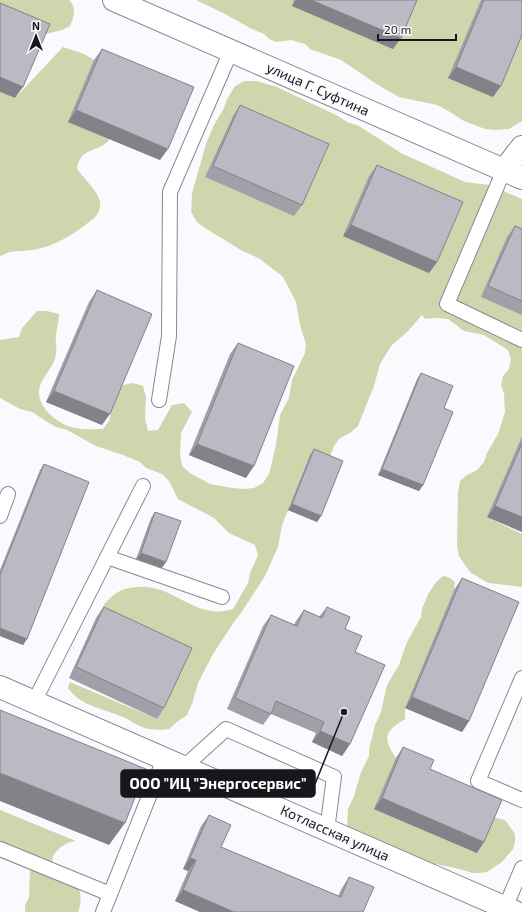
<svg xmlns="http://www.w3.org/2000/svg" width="522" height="912" viewBox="0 0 522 912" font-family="'Exo 2',sans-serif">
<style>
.green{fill:#cfd6ad}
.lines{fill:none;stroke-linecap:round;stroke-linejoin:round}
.service-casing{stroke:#888991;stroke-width:16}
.minor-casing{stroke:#888991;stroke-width:24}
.service{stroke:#fff;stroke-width:14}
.minor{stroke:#fff;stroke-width:22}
.wall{fill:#9fa0a8}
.shaded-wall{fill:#828288}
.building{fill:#b9bac3;stroke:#828288}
.labels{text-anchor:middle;stroke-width:4;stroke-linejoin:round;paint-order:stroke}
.street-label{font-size:14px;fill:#16171a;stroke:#f9fafe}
.leader{fill:none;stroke:#16171a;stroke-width:1.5}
.callout-dot{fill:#16171a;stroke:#f9fafe;stroke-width:1.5}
.callout{fill:#16171a;stroke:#16171a;stroke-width:1.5}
.callout-label{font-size:15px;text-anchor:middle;font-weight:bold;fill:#fff}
</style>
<rect width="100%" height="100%" fill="#f9fafe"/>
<g class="green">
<path d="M0,0h69c8,7 5,17 1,26l-8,4 -20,5 -42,-17z"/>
<path d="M196,0h326v121l-13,8 -15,1 -9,-1 -21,-8 -14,-9 -13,-7 -38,-8 -21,-12 -37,-25 -31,-11 -5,-5 -14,-4 -15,2 -7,-3 -5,-5 -14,-6 -27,-15z"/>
<path d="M63,47l21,7 10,6 16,79c-12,15 -29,6 -33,30 6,8 21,23 23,32 1,5 -1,12 -4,15 -1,2 -5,4 -7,6 -16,13 -36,25 -57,28 -11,2 -23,-1 -32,7v-165l15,6z"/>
<path d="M245,81h11l21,6 61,29 9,6 12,4 42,27 64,29 24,3 33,14v237l-35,81 35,17v53l-34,-4 -8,-5 -9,-5 -6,-8 -6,-9 -2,-10 1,-54 2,-11 7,-6 10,-5 7,-8 3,-9 11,-19 7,-22 -1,-18 -3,-9 2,-9 6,-7 2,-10 -3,-9 -24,-15 -20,-4 -16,-12 -11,-1 -12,1 -3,-4 -14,16 -17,15 -11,18 -6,22 -16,40 -8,7 -10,5 -6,8 -6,15 -18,-5 -28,69 -4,22 -13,29 -24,37 -7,9 -21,32 -15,29 -6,21 -5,11 -10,7 -8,7c-6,1 -12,1 -19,0 -9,-1 -17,-7 -25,-11 -20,-10 -43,-10 -57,-30l2,-6 87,37 27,-60 -88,-41c4,-6 7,-13 12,-18 9,-9 16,-12 29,-13 30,-3 47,20 75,24 7,1 14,0 21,-2l15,-26 2,-10 8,-18 -3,-10 -26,-12 -15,-15 -36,-19 -9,-18 -7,-7 -16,-6 -6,-6 -17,-7 -27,-9 -31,-17 -9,-2 -7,-4 -17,-11 -12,-3 -20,-11v-58l19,-3 3,-9 15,-17h10l12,3c0,8 -2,13 -3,21 -1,8 2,15 -1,24 -4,11 -15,20 -16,32 -1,18 21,34 36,37 9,2 19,1 28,1l6,-8 7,-28 7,-8 10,-2 10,3 3,11 -1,21 3,13 10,-1 14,-25 12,-2 8,9 -11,21 -1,22 2,11 8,7 20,11 22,4 11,1 11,-1 9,-5 6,-9 7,-29 4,-30 9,-17 3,-18 13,-27 1,-9 -6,-19 -4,-23 -13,-25 -23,-18 -19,-9 -36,-22 -8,-6 -6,-10 1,-19 14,-49 8,-19 10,-17 3,-9 8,-13z"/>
<path d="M443,576l5,1 7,5 -1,8 -49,118v11c-20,12 -23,18 -9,39l96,59 13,3 10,14v8l-2,7 -11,13 -15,10 -7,1h-7l-18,-5 -34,-7 -74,-34 1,-18 6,-13 7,-24 8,-16v-7l4,-15 2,-9 6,-13 6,-27 12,-20 8,-23 14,-25 1,-8 6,-15 9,-13z"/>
<path d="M0,810l76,31c-6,0 -13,4 -17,8 -20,16 12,27 19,38 4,7 3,18 0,25h-53v-6l4,-9 1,-26 -4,-9 -26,-13z"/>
</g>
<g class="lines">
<defs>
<g id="service">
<path d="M504,170l-57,134 75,36"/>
<path d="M159,400l10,-64 1,-144 61,-141"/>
<path d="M0,516l8,-22"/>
<path d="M107,557l115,40"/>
<path d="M522,678l-44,103 44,19"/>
<path d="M34,702l109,-216"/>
<path d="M184,767l42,-38 108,48 -7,53"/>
<path d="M0,849l110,45"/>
<path d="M505,908l17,-40"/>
<path d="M103,912l61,-153"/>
</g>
<g id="minor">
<path d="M114,0l408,178"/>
<path d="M504,170l18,-23"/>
<path d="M0,687l515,225"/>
</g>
</defs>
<use href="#service" class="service-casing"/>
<use href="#minor" class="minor-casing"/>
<use href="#service" class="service"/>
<use href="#minor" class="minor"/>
</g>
<g class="wall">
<path d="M294,0h123l-24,49 -101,-43z"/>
<path d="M481,0h41l-29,97 -45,-19z"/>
<path d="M102,49l58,111 -92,-38 26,-62z"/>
<path d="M240,105l62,100 -8,11 -89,-39 28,-61z"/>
<path d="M377,165l60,97 -8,11 -86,-37 26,-60z"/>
<path d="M515,226l7,3v86l-41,-18 26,-60z"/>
<path d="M97,290l5,135 -56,-23 43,-100z"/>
<path d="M238,343l8,135 -57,-23 41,-101z"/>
<path d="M421,373l23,35 -21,77 -4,6 -41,-16 39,-96z"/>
<path d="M522,436v96l-35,-15z"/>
<path d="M314,449l7,67 -4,6 -29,-12 22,-55z"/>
<path d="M44,464l-17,175 -4,6 -23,-9v-66l40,-100z"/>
<path d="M155,512l7,56 -26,-9 15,-41z"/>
<path d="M462,578l7,143 -7,11 -57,-24 49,-118z"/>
<path d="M104,607l60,101 -7,11 -88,-41 27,-60z"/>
<path d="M327,607l18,22 10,23 -5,92 -8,12 -30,-14 4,-9 -45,-19 -8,11 -36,-16 36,-83 8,-11 23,10 2,-4 8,-11 15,7z"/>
<path d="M403,747l27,22 47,84 -103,-44 22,-51z"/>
<path d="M209,815l12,32 117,49 4,-8 7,-11 14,35h-163l-25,-11 13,-30 -5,-2 18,-43z"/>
</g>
<g class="shaded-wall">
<path d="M296,0h15l90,38 -8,11 -101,-43z"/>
<path d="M456,67l45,19 -8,11 -45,-19z"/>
<path d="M0,77l23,10 -8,11 -15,-6z"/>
<path d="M76,110l92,39 -8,11 -92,-38z"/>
<path d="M351,225l86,37 -8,11 -86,-37z"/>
<path d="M54,391l56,23 -8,11 -56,-23z"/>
<path d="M197,444l57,22 -8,12 -57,-23z"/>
<path d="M382,469l41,16 -4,6 -41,-16z"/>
<path d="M292,504l29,12 -4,6 -29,-12z"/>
<path d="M495,506l27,11v15l-35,-15z"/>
<path d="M141,553l25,9 -4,6 -26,-9z"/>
<path d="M0,628l27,11 -4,6 -23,-9z"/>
<path d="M412,697l57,24 -7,11 -57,-24z"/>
<path d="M320,731l30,13 -8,12 -30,-14z"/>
<path d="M0,773l125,50 -16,22 -109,-44z"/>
<path d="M382,798l102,44 -7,11 -103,-44z"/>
<path d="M190,858l6,2 -8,11 -5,-2z"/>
<path d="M183,890l51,22h-34l-25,-11z"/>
</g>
<g class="building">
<path d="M311,0h106l-16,38z"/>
<path d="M484,0h38v35l-21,51 -45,-19z"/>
<path d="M0,3l50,21 -27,63 -23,-10z"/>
<path d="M102,49l92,38 -26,62 -92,-39z"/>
<path d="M240,105l89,39 -27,61 -89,-39z"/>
<path d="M377,165l86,37 -26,60 -86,-37z"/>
<path d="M515,226l7,3v72l-34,-15z"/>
<path d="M97,290l55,24 -42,100 -56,-23z"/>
<path d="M238,343l56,23 -40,100 -57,-22z"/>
<path d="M421,373l32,13 -9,22 9,4 -30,73 -41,-16z"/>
<path d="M522,443v74l-27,-11z"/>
<path d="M314,449l29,12 -22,55 -29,-12z"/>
<path d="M44,464l45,18 -62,157 -27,-11v-53z"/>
<path d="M155,512l26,9 -15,41 -25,-9z"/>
<path d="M462,578l57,24 -50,119 -57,-24z"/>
<path d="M104,607l88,41 -28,60 -88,-41z"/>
<path d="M327,607l23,10 -5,12 17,7 -7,16 30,13 -35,79 -30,-13 4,-9 -48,-21 -5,13 -36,-16 36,-83 26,11 7,-16 18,8z"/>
<path d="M0,710l146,59 -21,54 -125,-50z"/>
<path d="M403,747l31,13 -4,9 72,31 -18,42 -102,-44z"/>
<path d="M209,815l22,10 -10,22 120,50 8,-20 25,10 -11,25h-129l-51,-22 13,-30 -6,-2z"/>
</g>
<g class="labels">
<g class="street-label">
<text transform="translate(318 89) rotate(24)" y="5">улица Г. Суфтина</text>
<text transform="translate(335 833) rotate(24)" y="5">Котласская улица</text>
</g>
</g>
<path class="leader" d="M344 712L315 784"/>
<circle class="callout-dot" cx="344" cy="712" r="4"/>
<rect class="callout" x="121" y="770" width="194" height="27" rx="4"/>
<g class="callout-label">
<text x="218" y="789">ООО "ИЦ "Энергосервис"</text>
</g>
<g transform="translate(36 36)" stroke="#f9fafe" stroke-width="3" paint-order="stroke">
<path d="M0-3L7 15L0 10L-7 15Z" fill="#16171a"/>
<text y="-6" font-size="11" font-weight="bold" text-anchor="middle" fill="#16171a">N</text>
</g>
<path d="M378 34v6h78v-6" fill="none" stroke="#16171a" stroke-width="2"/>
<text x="384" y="34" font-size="12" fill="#16171a" stroke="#f9fafe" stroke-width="3" paint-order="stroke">20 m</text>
</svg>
